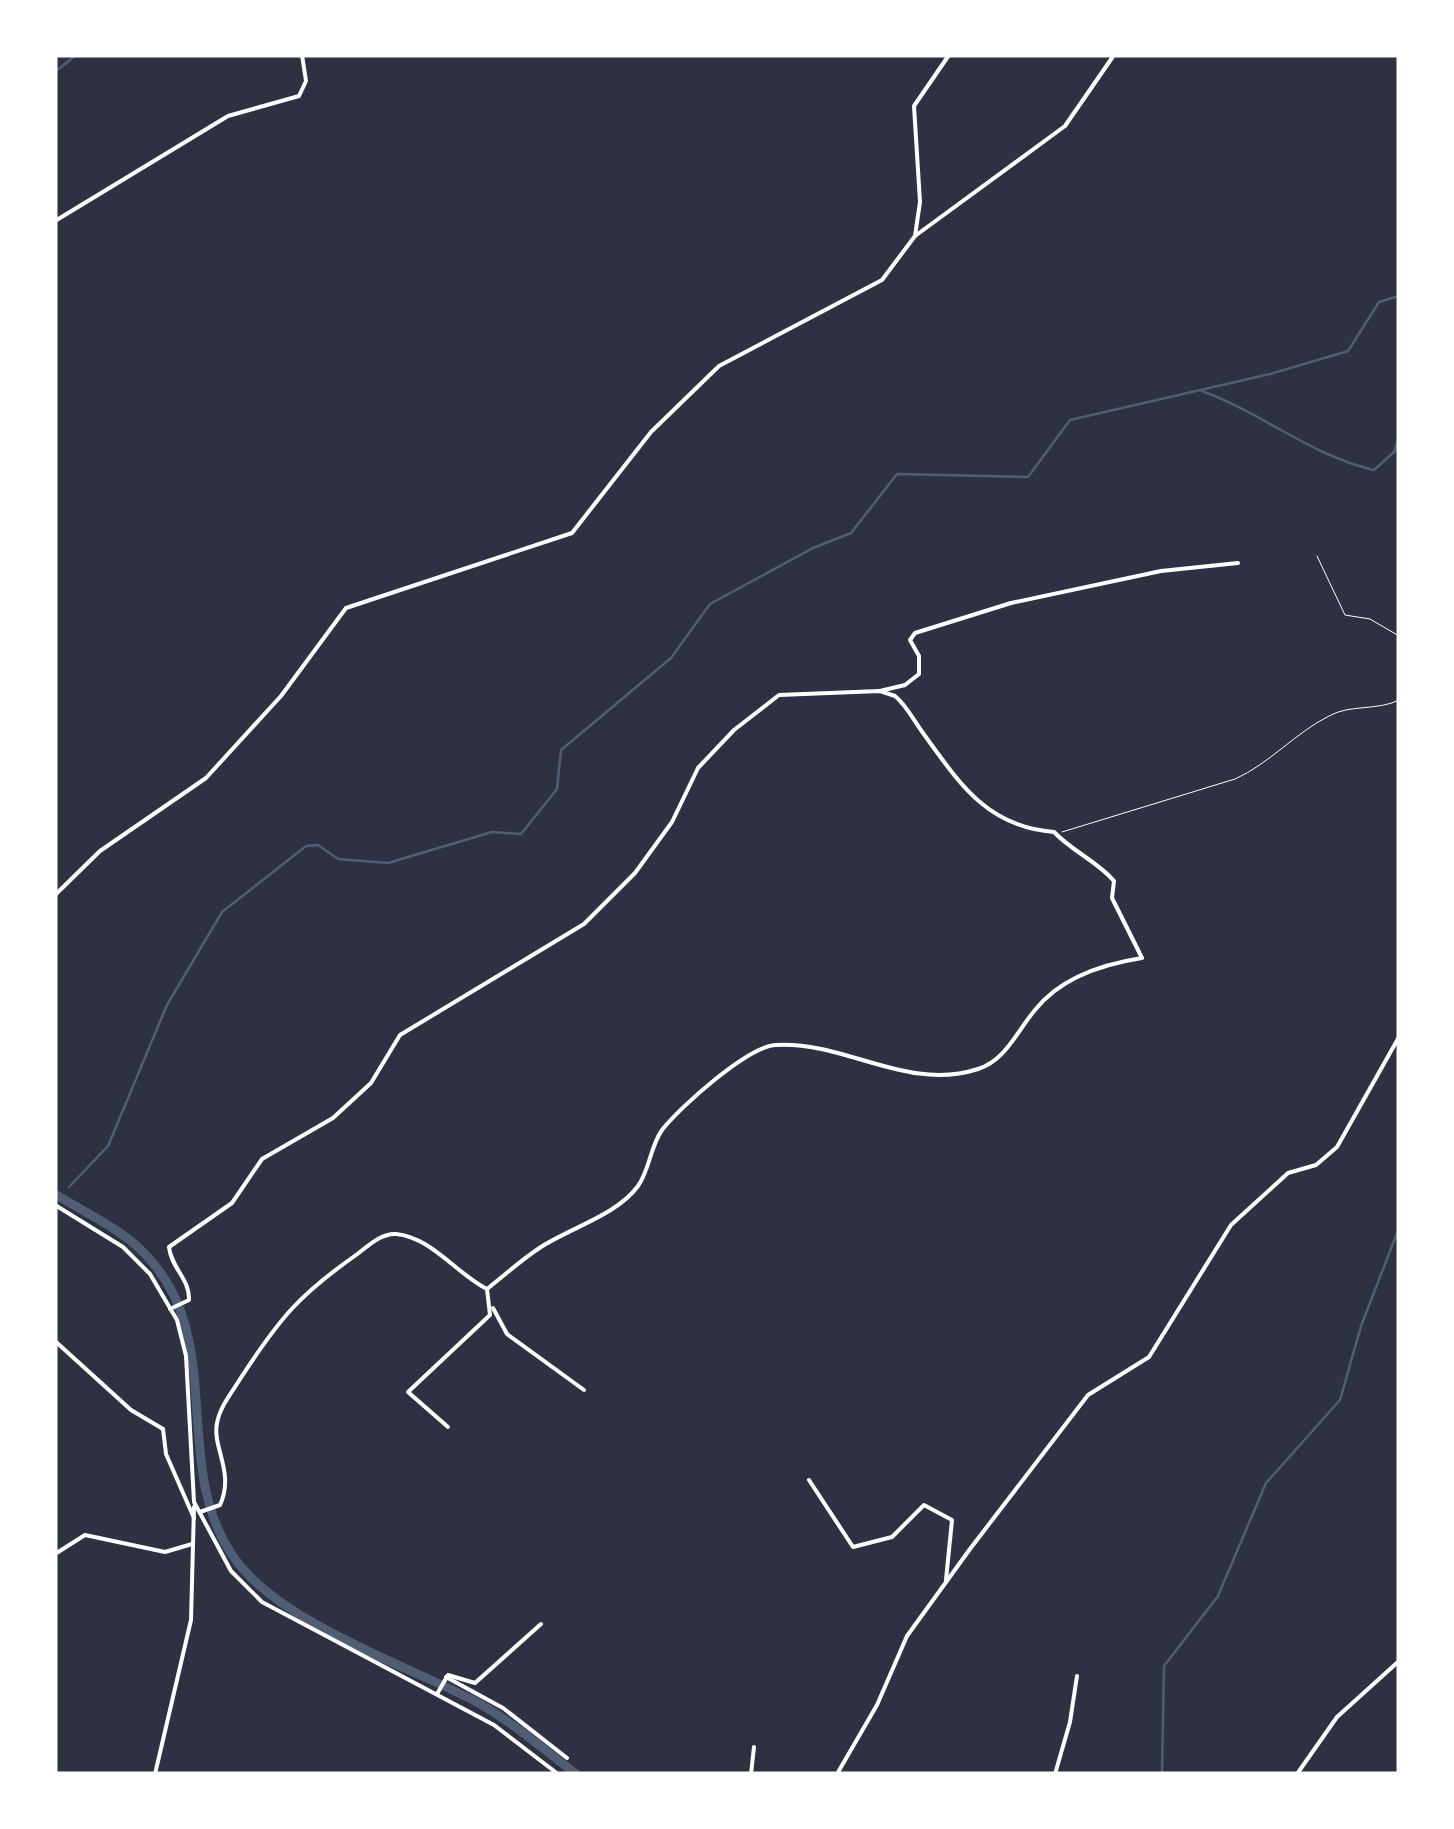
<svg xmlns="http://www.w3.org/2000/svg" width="1454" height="1829" viewBox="0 0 1454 1829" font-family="'Exo 2',sans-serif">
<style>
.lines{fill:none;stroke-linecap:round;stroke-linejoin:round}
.stream{stroke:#4f5d75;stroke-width:2.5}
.canal{stroke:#4f5d75;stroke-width:9}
.path{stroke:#fff;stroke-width:1}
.minor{stroke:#fff;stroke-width:4}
</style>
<rect width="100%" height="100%" fill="#2d3142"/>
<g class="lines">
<g class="stream">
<path d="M55,72l21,-17"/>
<path d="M1202,391c60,22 110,65 172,79l20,-18 5,-15"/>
<path d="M69,1187l39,-41 59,-141 55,-93 84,-66 12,-1 20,14 50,4 104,-31 29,2 36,-45 4,-39 110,-92 39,-54 103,-56 38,-15 46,-59 131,3 42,-57 200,-46 78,-23 31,-49 20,-6"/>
<path d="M1162,1774l2,-108 54,-70 48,-113 74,-83 21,-74 38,-98"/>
</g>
<path class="canal" d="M55,1194c29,18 64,34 88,58 88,87 23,218 95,311 46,60 164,101 233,136 38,20 71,49 105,75"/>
<g class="path">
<path d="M1317,556l28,59 25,4 29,17"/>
<path d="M1062,832l173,-53c34,-15 60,-46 94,-63 21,-12 49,-5 70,-16"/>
</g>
<g class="minor">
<path d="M55,221l173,-105 71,-20 7,-15 -4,-26"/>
<path d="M915,236l150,-110 49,-71"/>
<path d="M880,691l25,-6 14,-11v-18l-9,-16 5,-7 96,-30 150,-32 77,-8"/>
<path d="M55,895l45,-44 106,-73 75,-82 65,-88 226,-75 79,-101 68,-66 163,-86 33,-44 5,-34 -6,-96 35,-51"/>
<path d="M55,1205l68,42 27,27 27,46 9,36 8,146 37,69 31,31 232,123 64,49"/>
<path d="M493,1308l14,26 77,56"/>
<path d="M170,1309l19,-9c1,-21 -18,-32 -20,-53l63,-44 30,-44 71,-41 38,-35 29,-48 184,-111 51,-51 37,-51 26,-54 36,-38 45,-35 101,-4 15,5c12,10 19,25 28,37 37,51 64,94 131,99 19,20 43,29 60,49l-2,17 30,60c-39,6 -81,19 -107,52 -18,21 -29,50 -57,59 -71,23 -132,-28 -202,-24 -28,1 -96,62 -114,85 -12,17 -12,39 -24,56 -21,29 -68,42 -97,61 -19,12 -36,28 -54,42 -29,-14 -56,-52 -91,-55 -15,-1 -29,13 -40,21 -57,40 -76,63 -114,121 -9,15 -22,30 -25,47 -5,25 18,49 3,82l-20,7"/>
<path d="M55,1341l76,69 32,19 3,25 28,64"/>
<path d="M448,1427l-40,-35 82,-77 -3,-26"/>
<path d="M809,1480l44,67 39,-10 32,-32 28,15 -6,60"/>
<path d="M55,1554l30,-19 80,17 27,-8"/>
<path d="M446,1677l57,31 64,50"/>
<path d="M437,1694l11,-19 27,8 66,-59"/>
<path d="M155,1774l36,-154 3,-113"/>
<path d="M751,1774l3,-27"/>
<path d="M837,1774l40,-69 30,-69 63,-87 118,-154 61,-38 82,-132 57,-52 28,-8 21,-18 62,-110"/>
<path d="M1055,1774l15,-52 7,-46"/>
<path d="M1297,1774l40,-57 62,-56"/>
</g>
</g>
<rect width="1454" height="1829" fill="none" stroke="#ffffff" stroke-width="115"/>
</svg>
